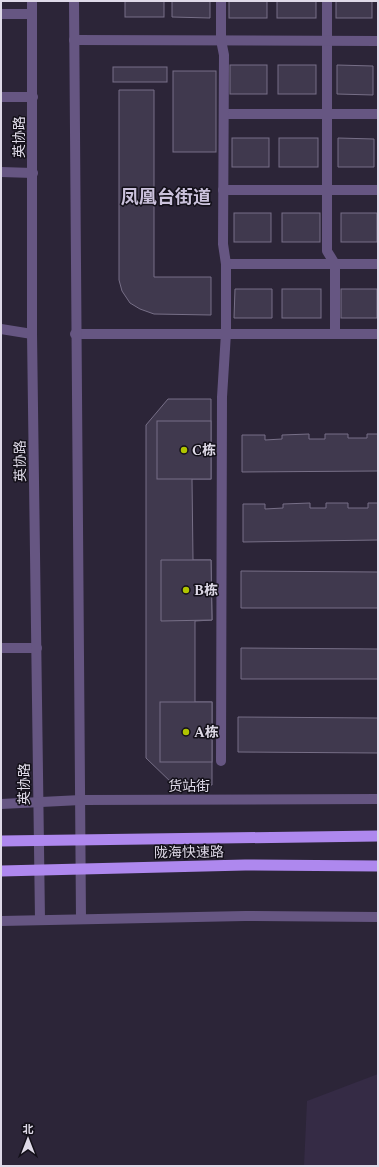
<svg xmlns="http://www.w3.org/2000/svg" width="379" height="1167" viewBox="0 0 379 1167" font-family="Spectral,'Noto Sans SC',serif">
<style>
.built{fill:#352b45}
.building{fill:#40394e;stroke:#776f87}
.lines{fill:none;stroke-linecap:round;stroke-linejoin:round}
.service{stroke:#665682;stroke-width:10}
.minor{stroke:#665682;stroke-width:10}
.tertiary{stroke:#665682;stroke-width:10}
.trunk-bridge{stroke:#ae88ee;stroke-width:11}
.poi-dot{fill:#b0c500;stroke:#131019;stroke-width:1.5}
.labels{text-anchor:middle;stroke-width:3;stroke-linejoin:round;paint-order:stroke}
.street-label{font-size:14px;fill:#dfdae8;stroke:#131019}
.poi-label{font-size:14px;font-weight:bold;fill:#dfdae8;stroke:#131019;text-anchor:start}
.district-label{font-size:18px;font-weight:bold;fill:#cbc2dc;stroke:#131019}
</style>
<rect width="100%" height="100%" fill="#2c2538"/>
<path class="built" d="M378,1074v92h-74l3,-65z"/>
<g class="building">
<rect x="125" y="1" width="39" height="16"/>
<path d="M172,1h38v17l-38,-1z"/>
<rect x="229" y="1" width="38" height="17"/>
<rect x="277" y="1" width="39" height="17"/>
<rect x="336" y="1" width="36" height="17"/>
<rect x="230" y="65" width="37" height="29"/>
<rect x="278" y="65" width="38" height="29"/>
<path d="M337,65l36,1v29l-36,-1z"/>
<rect x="113" y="67" width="54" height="15"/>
<rect x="173" y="71" width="43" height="81"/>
<path d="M119,90h35v187h57v38l-57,-1 -14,-5 -10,-6 -8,-12 -3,-11z"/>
<rect x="232" y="138" width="37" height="29"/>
<rect x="279" y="138" width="39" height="29"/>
<path d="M338,138l36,1v28h-36z"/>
<rect x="234" y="213" width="37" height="29"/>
<rect x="282" y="213" width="38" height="29"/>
<rect x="341" y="213" width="36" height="29"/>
<path d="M235,289h37v29h-38z"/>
<rect x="282" y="289" width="39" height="29"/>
<rect x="341" y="289" width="36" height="29"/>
<path d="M168,399h43v80h-19l1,81h18l1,60 -17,1v81h17v83h-38l-28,-27v-333z"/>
<rect x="157" y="421" width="54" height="58"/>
<path d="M309,434v5h16v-5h23v4h19v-4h11v37l-136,1v-37h23v5l17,-1v-4z"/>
<path d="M310,503v5h16v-5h22v5h20v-5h10v37l-135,2v-38h22v5l18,-1v-4z"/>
<path d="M161,560h50l1,60 -51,1z"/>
<path d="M241,571l137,1v36h-137z"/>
<path d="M241,648l137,1v30h-137z"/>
<rect x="160" y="702" width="52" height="60"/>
<path d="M238,717l140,1v35l-140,-1z"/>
</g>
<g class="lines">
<g class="service">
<path d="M327,1v250l8,13v70"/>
<path d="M1,14h31"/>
<path d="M74,40l304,1"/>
<path d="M1,97h32"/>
<path d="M224,114h154"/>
<path d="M1,172l32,1"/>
<path d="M223,190h155"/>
<path d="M226,264h152"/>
<path d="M1,648h36"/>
<path d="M221,761l1,-364 4,-64v-69l-3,-20 1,-189 -3,-15v-39"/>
</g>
<g class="minor">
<path d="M1,329l31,5"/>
<path d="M75,334h303"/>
</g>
<g class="tertiary">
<path d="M32,1v333l8,586"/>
<path d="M74,1l7,918"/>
<path d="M1,804l80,-4 297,-1"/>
<path d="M1,921l244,-5 133,1"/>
</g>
<g class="trunk-bridge">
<path d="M1,841l377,-5"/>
<path d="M1,871l244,-6 133,1"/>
</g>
</g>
<g class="poi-dot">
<circle cx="184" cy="450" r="4"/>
<circle cx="186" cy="590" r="4"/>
<circle cx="186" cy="732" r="4"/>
</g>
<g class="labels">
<g class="street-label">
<text transform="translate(19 137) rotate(-90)" y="5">英协路</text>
<text transform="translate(20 461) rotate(-91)" y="5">英协路</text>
<text transform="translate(24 784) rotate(-90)" y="5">英协路</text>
<text x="189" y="791">货站街</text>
<text transform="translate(189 852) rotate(-1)" y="5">陇海快速路</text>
</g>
<g class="poi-label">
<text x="192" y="455">C栋</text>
<text x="194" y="595">B栋</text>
<text x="194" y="737">A栋</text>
</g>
<g class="district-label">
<text x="166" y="203">凤凰台街道</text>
</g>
</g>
<rect width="379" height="1167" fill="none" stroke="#dfdae8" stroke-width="4"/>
<g transform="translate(28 1139)" stroke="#131019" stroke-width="3" paint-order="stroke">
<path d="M0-3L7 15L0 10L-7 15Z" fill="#dfdae8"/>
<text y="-6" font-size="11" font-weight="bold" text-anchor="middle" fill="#dfdae8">北</text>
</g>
</svg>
